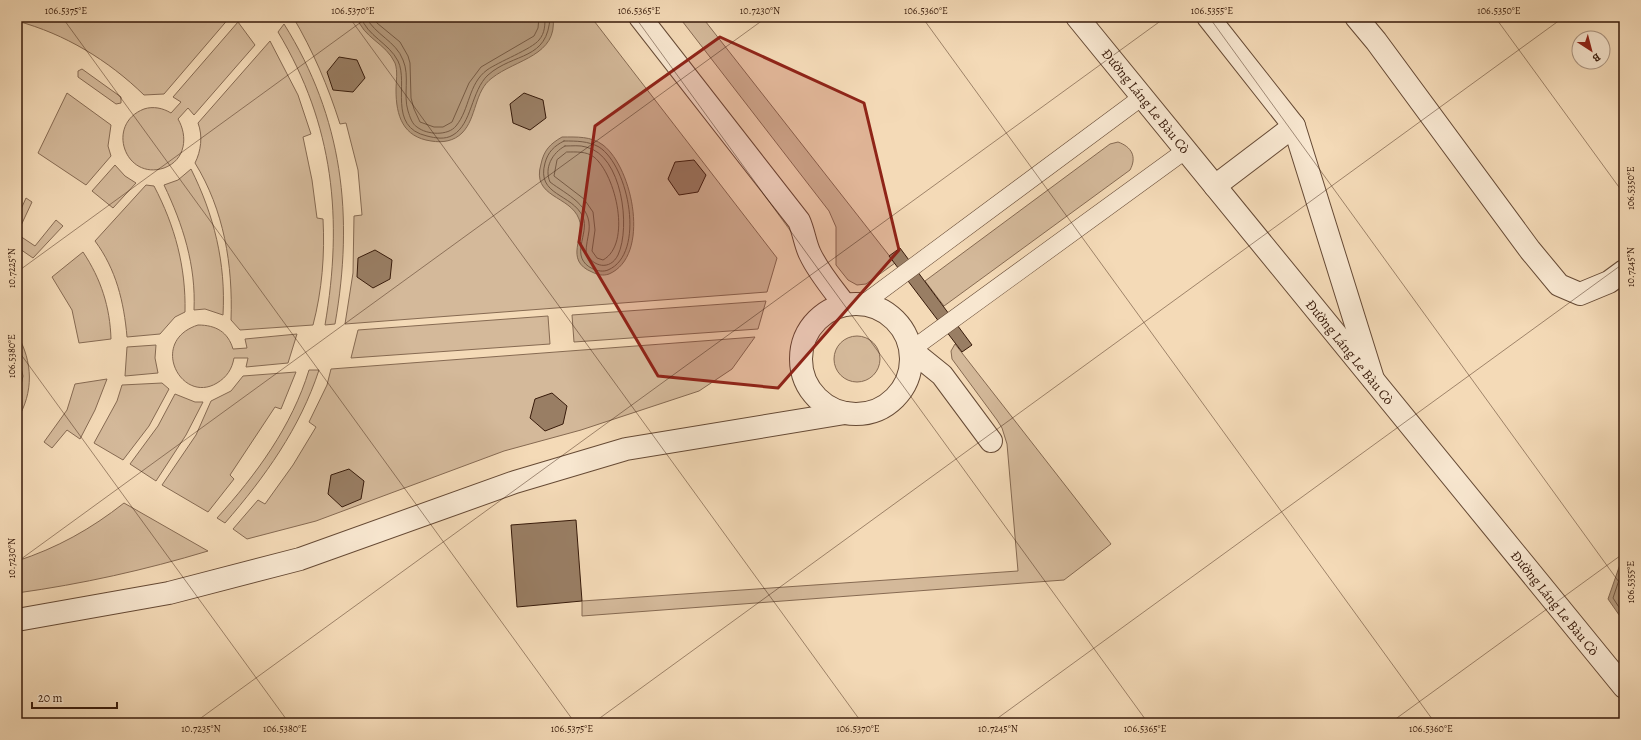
<svg xmlns="http://www.w3.org/2000/svg" width="1641" height="740" viewBox="0 0 1641 740" font-family="Alegreya,serif">
<style>
.green{fill:#d4b99a;stroke:#866a52}
.water{fill:#b4997c;stroke:#82664e}
.lines{fill:none;stroke-linecap:round;stroke-linejoin:round}
.shore{stroke:#765a43;stroke-width:1}
.building{fill:#997e64;stroke:#371a0a}
.service-casing{stroke:#664a35;stroke-width:18}
.minor-casing{stroke:#664a35;stroke-width:24}
.tertiary-casing{stroke:#664a35;stroke-width:24}
.service{stroke:#f8e7d0;stroke-width:17}
.minor{stroke:#f8e7d0;stroke-width:22}
.tertiary{stroke:#f8e7d0;stroke-width:22}
.marked{fill:#8f2418;fill-opacity:0.2;stroke:#8f2418;stroke-width:3;stroke-linejoin:round}
.ticks{fill:none;stroke:#371a0a;stroke-width:1;stroke-opacity:0.45}
.labels{text-anchor:middle;stroke-width:3;stroke-linejoin:round;paint-order:stroke}
.street-label{font-size:14px;fill:#371a0a;stroke:#f8e7d0}
.neatline{fill:none;stroke:#371a0a;stroke-width:1.5}
.ticks-label{font-size:10px;text-anchor:middle;fill:#371a0a}
</style>
<rect width="100%" height="100%" fill="#f4dab7"/>
<filter id="stains"><feTurbulence type="fractalNoise" baseFrequency=".005" numOctaves="4"/><feColorMatrix values="0 0 0 0 .2 0 0 0 0 .09 0 0 0 0 .02 0 0 0 .5 -.17"/></filter>
<radialGradient id="worn" r=".72"><stop offset=".6" stop-color="#630" stop-opacity="0"/><stop offset="1" stop-color="#630" stop-opacity=".3"/></radialGradient>
<g class="green">
<path d="M17,17h213l-66,77 -20,1c-36,-35 -79,-61 -127,-74z"/>
<path d="M293,17h298l186,241 -10,34 -422,32 8,-51 1,-57 8,-1 -4,-45 -12,-47 -6,1c-12,-38 -27,-73 -47,-107z"/>
<path d="M679,17h23l193,246 -29,21 -9,1 -9,-5 -12,-15v-38l-7,-16z"/>
<path d="M238,22l17,23 -61,70 -6,-7 -10,11c10,17 8,41 -14,49 -39,13 -59,-44 -20,-59 9,-3 19,-1 27,4l10,-11 -8,-5z"/>
<path d="M284,24c59,94 70,192 51,300l-10,1c18,-106 9,-200 -47,-293z"/>
<path d="M270,41l28,54 13,39 -8,3 9,43 5,38 6,1c2,35 -1,72 -10,106l-73,5 -9,-10c2,-55 -7,-110 -36,-157 6,-12 8,-27 3,-40z"/>
<path d="M82,69l39,28v6l-5,1 -38,-27v-6z"/>
<path d="M67,93l44,32 -3,21 3,10 -25,29 -48,-32z"/>
<path d="M1118,142c14,5 19,15 12,28l-186,136 -19,-25 185,-137z"/>
<path d="M115,165l10,11 11,7 -23,25 -21,-17z"/>
<path d="M191,169c23,46 35,94 32,146l-18,-6 -11,1c2,-45 -11,-85 -30,-125l14,-5z"/>
<path d="M146,185l8,1c21,40 32,81 31,126l-10,5 -15,17 -33,3c-3,-35 -11,-68 -32,-96z"/>
<path d="M26,198l6,4 -15,32 18,12 21,-26 7,6 -30,32 -16,-11v-29z"/>
<path d="M83,252c18,27 27,55 28,87l-32,4 -7,-33 -20,-33z"/>
<path d="M766,301l-8,28 -184,13 -2,-27z"/>
<path d="M548,316l2,28 -199,14 7,-28z"/>
<path d="M198,325c18,0 30,7 35,24l14,-1 -2,-9 52,-5 -9,29 -42,4 2,-9h-14c-2,11 -7,19 -17,25 -36,22 -69,-42 -19,-58z"/>
<path d="M17,334c16,28 17,58 0,86v-16l6,-28 -6,-25z"/>
<circle cx="857" cy="359" r="23"/>
<path d="M755,337l-23,32 -33,22 -118,39 -77,21 -188,70 -69,18 -14,-10 25,-29 7,4 28,-39 23,-38 -7,-5 18,-37 4,-16z"/>
<path d="M955,344l156,200 -47,36 -482,36v-15l436,-30 -11,-127 -5,-16 -5,-8 -45,-61 -1,-8z"/>
<path d="M156,345l-1,13 3,15 -33,3 2,-29z"/>
<path d="M309,370h10c-19,58 -54,107 -94,153l-8,-5c39,-43 75,-92 92,-148z"/>
<path d="M296,372l-15,37 -6,-2 -45,68 4,4 -26,33 -46,-27 34,-50 15,-34 20,-10 12,-15z"/>
<path d="M107,379l-12,31 -15,29 -13,-9 -15,18 -8,-6 23,-32 8,-26z"/>
<path d="M162,383l7,6 -20,37 -26,34 -29,-17 23,-42 5,-16z"/>
<path d="M175,394l20,8h8l-17,33 -30,46 -26,-17 28,-38z"/>
<path d="M124,503l84,48c-63,19 -126,33 -191,42v-32c40,-13 74,-32 107,-58z"/>
</g>
<g class="water">
<path d="M357,17h196c5,39 -37,42 -61,61 -18,13 -15,40 -30,55 -8,8 -19,10 -31,8 -28,-4 -35,-25 -35,-51 0,-8 2,-19 -1,-27 -9,-20 -32,-25 -38,-46z"/>
<path d="M562,137c15,0 29,-1 41,8 30,23 48,111 6,129 -6,2 -11,1 -17,-2 -29,-12 -6,-36 -13,-53 -9,-24 -48,-21 -38,-55 3,-14 9,-20 21,-27z"/>
<path d="M1624,553v69l-16,-23z"/>
</g>
<g class="lines">
<g class="shore">
<path d="M361,17c6,19 28,26 37,44 11,22 -11,66 29,75 8,2 18,4 26,-1 19,-11 18,-44 35,-60 26,-23 60,-14 62,-58"/>
<path d="M366,17c9,18 30,24 37,43 7,16 0,35 5,51 2,6 4,13 9,16 10,8 31,9 39,-1 14,-17 12,-42 31,-56 11,-8 45,-21 52,-30 6,-7 6,-15 6,-23"/>
<path d="M373,17l4,6 23,19 8,14 2,7 1,35 3,11 6,13 14,5h9l9,-5 17,-39 12,-16 53,-31 4,-8 1,-11"/>
<path d="M564,141c13,0 24,0 35,6 30,19 47,107 9,123 -5,2 -10,1 -15,-1 -25,-12 -3,-35 -10,-52 -11,-24 -47,-21 -38,-54 3,-11 9,-17 19,-22z"/>
<path d="M565,146c7,0 15,-1 21,1 36,8 45,80 32,108 -8,16 -25,12 -32,-2 0,-8 2,-15 3,-22 3,-26 -22,-36 -39,-49 -6,-14 2,-29 15,-36z"/>
<path d="M567,152c9,0 19,-1 27,5 22,18 38,87 9,103l-6,-2 -5,-7 3,-21 -2,-18 -9,-13 -30,-23 3,-16z"/>
<path d="M1624,565l-11,33 11,17"/>
</g>
</g>
<g class="building">
<path d="M339,57l18,3 8,18 -12,14 -20,-2 -6,-18z"/>
<path d="M524,93l19,7 3,18 -16,12 -17,-7 -3,-19z"/>
<path d="M694,160l12,15 -8,17 -19,3 -11,-16 7,-17z"/>
<path d="M900,248l72,97 -10,7 -73,-96z"/>
<path d="M375,250l17,10 -2,19 -17,9 -16,-11 1,-19z"/>
<path d="M552,393l15,13 -4,18 -18,7 -15,-13 5,-19z"/>
<path d="M349,469l15,12 -3,18 -19,8 -14,-13 3,-19z"/>
<path d="M576,520l6,81 -65,6 -6,-82z"/>
</g>
<g class="lines">
<defs>
<g id="service">
<path d="M863,304l279,-207"/>
<path d="M911,350l275,-200"/>
</g>
<g id="minor">
<path d="M640,17l159,204c5,11 6,23 11,33 9,19 23,35 35,51"/>
<path d="M1077,17l547,670"/>
<path d="M1356,17l20,24 154,209 29,35 21,9 29,-12 15,-11"/>
<circle cx="856" cy="359" r="55"/>
<path d="M911,350l31,25 49,66"/>
<path d="M17,620l152,-27 131,-34 215,-77 111,-33 219,-36"/>
</g>
<g id="tertiary">
<path d="M1208,17l86,109 79,253"/>
<path d="M1215,186l79,-60"/>
</g>
</defs>
<use href="#service" class="service-casing"/>
<use href="#minor" class="minor-casing"/>
<use href="#tertiary" class="tertiary-casing"/>
<use href="#service" class="service"/>
<use href="#minor" class="minor"/>
<use href="#tertiary" class="tertiary"/>
</g>
<path class="marked" d="M720,37l144,66 35,147 -121,138 -120,-12 -79,-134 16,-116z"/>
<path class="ticks" d="M62,17l513,706M349,17l513,706M635,17l513,706M922,17l513,706M1209,17l415,572M1495,17l129,177M17,272l351,-255M17,349l272,374M17,562l750,-545M194,723l972,-706M593,723l971,-706M991,723l633,-460M1390,723l234,-170"/>
<g class="labels">
<g class="street-label">
<text transform="translate(1146 101) rotate(51)" y="5">Đường Láng Le Bàu Cò</text>
<text transform="translate(1350 352) rotate(51)" y="5">Đường Láng Le Bàu Cò</text>
<text transform="translate(1555 603) rotate(51)" y="5">Đường Láng Le Bàu Cò</text>
</g>
</g>
<rect width="1641" height="740" fill="none" stroke="#f4dab7" stroke-width="44"/>
<g transform="translate(1591 50) rotate(144)"><circle r="19" fill="#f8e7d0" stroke="#ab9581"/>
<path d="M0-3L7 15L0 10L-7 15Z" fill="#8f2418"/>
<text y="-6" font-size="11" font-weight="bold" text-anchor="middle" fill="#371a0a">B</text>
</g>
<path d="M32 702v6h85v-6" fill="none" stroke="#371a0a" stroke-width="2"/>
<text x="38" y="702" font-size="12" fill="#371a0a" stroke="#f8e7d0" stroke-width="3" paint-order="stroke">20 m</text>
<rect x="22" y="22" width="1597" height="696" class="neatline"/>
<g class="ticks-label">
<text x="66" y="14">106.5375°E</text>
<text x="353" y="14">106.5370°E</text>
<text x="639" y="14">106.5365°E</text>
<text x="760" y="14">10.7230°N</text>
<text x="926" y="14">106.5360°E</text>
<text x="1212" y="14">106.5355°E</text>
<text x="1499" y="14">106.5350°E</text>
<text transform="translate(1630 188) rotate(-90)" y="4">106.5350°E</text>
<text transform="translate(1630 267) rotate(-90)" y="4">10.7245°N</text>
<text transform="translate(11 268) rotate(-90)" y="4">10.7225°N</text>
<text transform="translate(11 356) rotate(-90)" y="4">106.5380°E</text>
<text transform="translate(11 558) rotate(-90)" y="4">10.7230°N</text>
<text transform="translate(1630 582) rotate(-90)" y="4">106.5355°E</text>
<text x="201" y="732">10.7235°N</text>
<text x="285" y="732">106.5380°E</text>
<text x="572" y="732">106.5375°E</text>
<text x="858" y="732">106.5370°E</text>
<text x="998" y="732">10.7245°N</text>
<text x="1145" y="732">106.5365°E</text>
<text x="1431" y="732">106.5360°E</text>
</g>
<rect width="100%" height="100%" filter="url(#stains)"/>
<rect width="100%" height="100%" fill="url(#worn)"/>
</svg>
